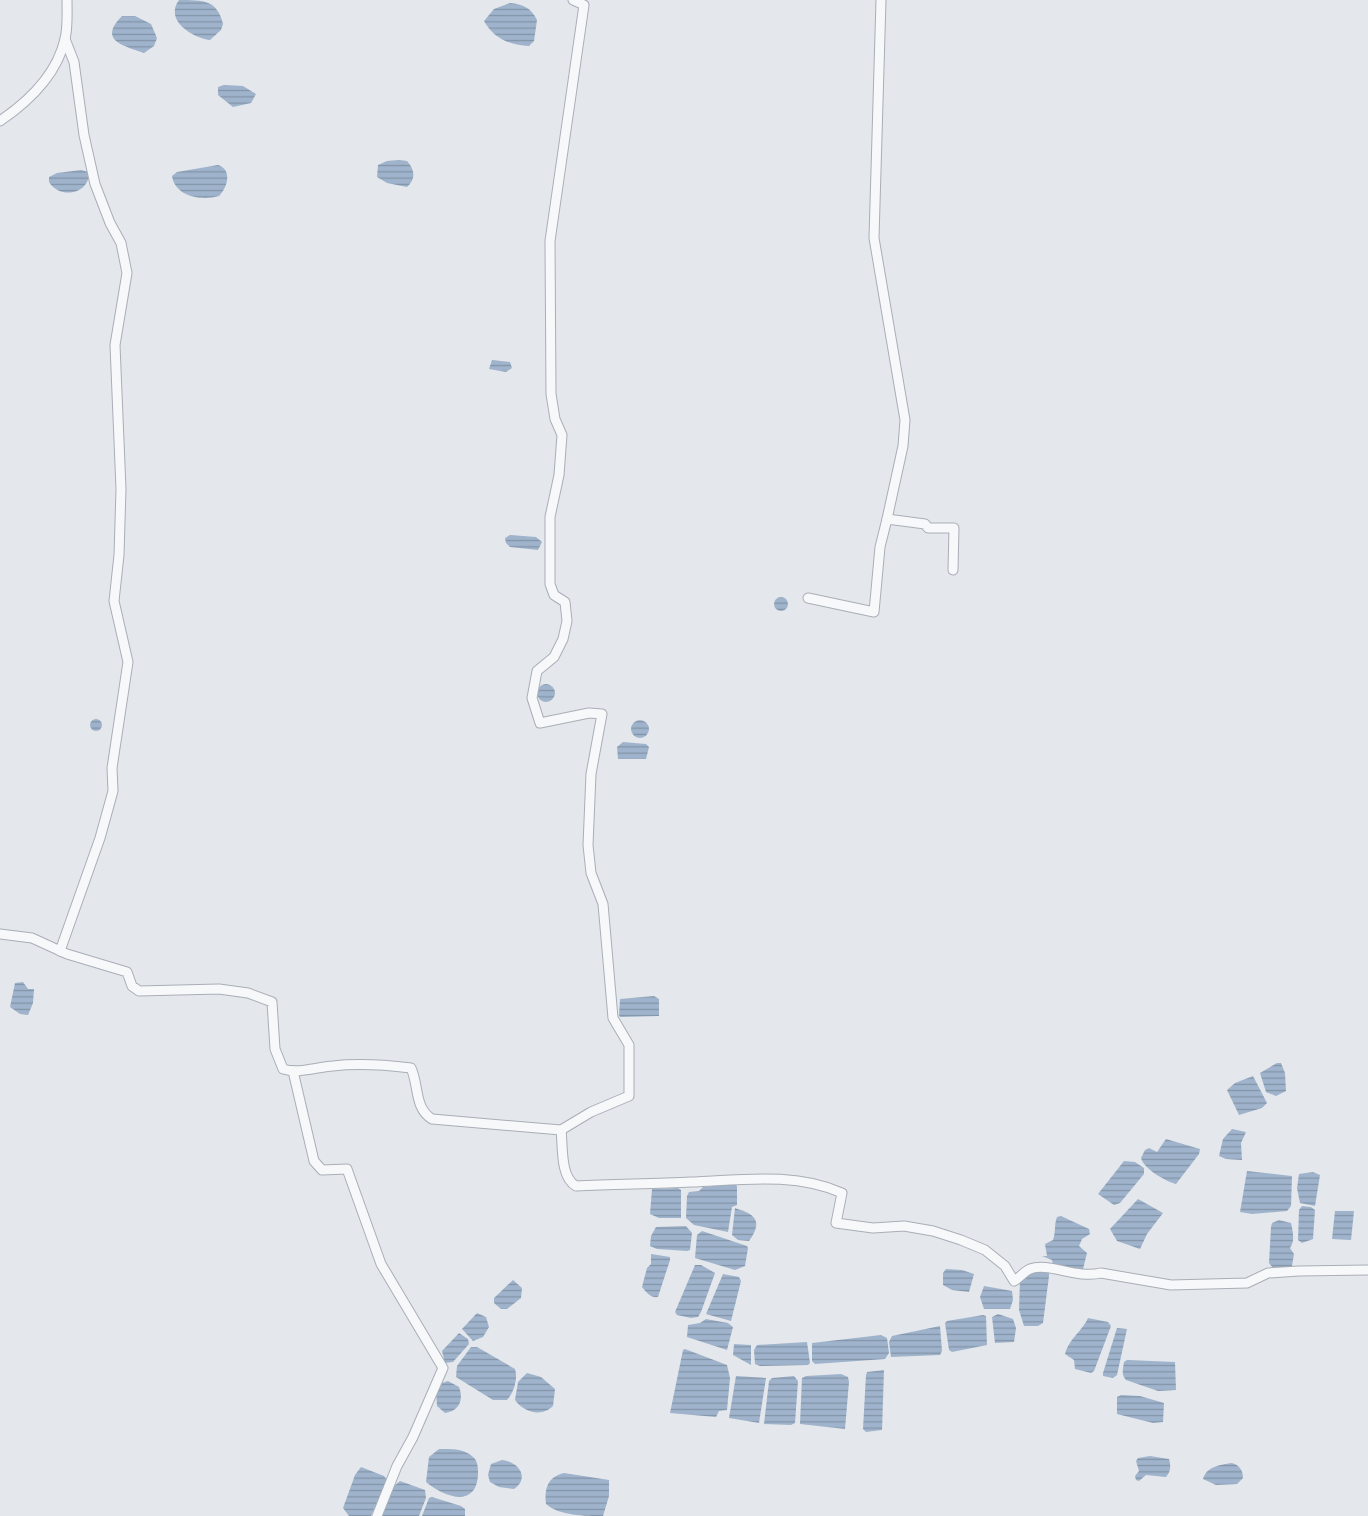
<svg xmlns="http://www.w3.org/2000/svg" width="1368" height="1516" viewBox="0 0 1368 1516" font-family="Barlow,sans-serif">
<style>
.water{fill:url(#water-rules)}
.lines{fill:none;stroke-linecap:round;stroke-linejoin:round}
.street-casing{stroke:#a9aeb7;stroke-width:11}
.street{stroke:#f7f8fa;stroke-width:9}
</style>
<defs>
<pattern id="water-rules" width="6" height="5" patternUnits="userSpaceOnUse" patternTransform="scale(1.25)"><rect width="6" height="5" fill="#9fb4cc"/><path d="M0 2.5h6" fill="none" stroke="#8293a7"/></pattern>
</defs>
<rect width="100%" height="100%" fill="#e4e7ec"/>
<g class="water">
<path d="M179,0c25,0 38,0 44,24l-2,6 -11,10c-18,-2 -46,-20 -31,-40z"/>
<path d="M510,3c13,1 21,5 27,17l-3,21 -5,5c-19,-1 -35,-7 -45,-25l10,-12z"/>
<path d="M122,16h13l16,8 6,14 -3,8 -10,7c-19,-7 -47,-12 -22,-37z"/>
<path d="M224,85l19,1 13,8 -5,9 -18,4 -15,-12v-8z"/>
<path d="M399,160l8,1c8,9 9,18 0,26l-20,-4 -10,-6 1,-12 9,-4z"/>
<path d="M218,165c15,5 9,23 1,31 -17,5 -44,1 -47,-20l5,-4z"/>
<path d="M81,170l8,2c1,22 -29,28 -40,10v-5l8,-4z"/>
<path d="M492,360l18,2 2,6 -6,4 -17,-3z"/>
<path d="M510,535l26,2 6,5 -4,8 -28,-3 -4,-4 -1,-5z"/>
<circle cx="781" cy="604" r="7"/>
<circle cx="546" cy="693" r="9"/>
<circle cx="96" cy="725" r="6"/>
<circle cx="640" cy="729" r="9"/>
<path d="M623,742l23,2 3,3 -3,12h-28l-1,-12z"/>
<path d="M23,982l5,7h6l-1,14 -5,12 -8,-1 -10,-7 5,-24z"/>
<path d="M654,996l5,3v17l-39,1 -1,-2 1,-16z"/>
<path d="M1277,1063h4l4,10 1,18 -10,5 -10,-4 -6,-19z"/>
<path d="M1253,1076l14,27 -5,5 -23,7 -12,-25 8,-7z"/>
<path d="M1232,1129l14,3 -5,11 1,17 -16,-1 -7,-3 4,-17z"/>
<path d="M1166,1139l34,10 -1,5 -23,30c-11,-3 -32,-15 -35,-26l4,-8 4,-2 8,4z"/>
<path d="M1124,1161l11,1 9,6v6l-24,29 -6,2 -16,-11z"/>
<path d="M1247,1171l45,5 -1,30 -4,5 -35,3 -12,-2z"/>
<path d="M1313,1172l7,3 -5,31 -15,-3 -3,-15 2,-14z"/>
<path d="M734,1184l3,2v19l-5,2 -4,25 -34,-7 -8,-7 1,-22 2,-4 10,-1 4,-4z"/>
<path d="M678,1188l3,2v28h-22l-9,-4 2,-25z"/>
<path d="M1138,1199l25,14 -16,21 -7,15 -23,-8 -7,-12z"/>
<path d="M1302,1206l9,1 4,3 -2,29 -11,4 -4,-3 1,-30z"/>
<path d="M735,1208c19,6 29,12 14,33l-11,-1 -6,-5z"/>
<path d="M1335,1211h19l-3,29 -19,-1z"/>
<path d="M1061,1216l28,13 1,5 -8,5 -3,7 8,7 -4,16 2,4 -32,-8 -1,-5 -10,-4h5l-2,-12 8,-4c3,-8 1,-16 4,-23z"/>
<path d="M1279,1220l12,3c2,9 4,18 -1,25l4,6 -2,12 -3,2h-16l-4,-5 2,-36 1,-4z"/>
<path d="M686,1226l6,7 -2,17 -3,1 -30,-2 -7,-3 1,-10 5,-9z"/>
<path d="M702,1231l45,15 1,2 -3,18 -10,4 -40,-12 2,-23z"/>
<path d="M651,1254l19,3v3l-12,37c-8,1 -11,-4 -16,-10l5,-19 4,-4z"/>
<path d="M695,1265h6l14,8 -14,39 -3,5 -7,1 -14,-3 -2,-3z"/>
<path d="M946,1269l16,1 12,4 -5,18 -17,-2 -9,-5v-12z"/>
<path d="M1032,1271l17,2v3l-6,47 -5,3h-14l-5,-16 1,-31z"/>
<path d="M723,1274l16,3 2,4 -10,40 -25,-7z"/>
<path d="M513,1280l9,8 -1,10 -14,11h-6l-7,-6v-5z"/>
<path d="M984,1286l28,5 1,9 -3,9h-26l-4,-12z"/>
<path d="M477,1313l9,4 3,10 -6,10 -10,4 -11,-12z"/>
<path d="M998,1314l15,5 3,9 -2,14 -19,1 -3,-26z"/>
<path d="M983,1315l3,1 1,29 -35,7 -3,-2 -4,-27 2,-2z"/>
<path d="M1088,1318l20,4 3,4 -17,45 -3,2 -16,-4 -1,-9 -9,-6c3,-14 18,-24 23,-36z"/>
<path d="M706,1319l22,4 5,4 -6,23 -40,-13 1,-12 12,-2z"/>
<path d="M940,1326l2,25 -2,4 -49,2 -2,-15 3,-6z"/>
<path d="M1117,1328l10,1 -10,46 -4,3 -10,-2v-3z"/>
<path d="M459,1333l9,6 1,5 -16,18 -8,1 -3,-12z"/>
<path d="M881,1335l6,3 2,15 -4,6 -70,5 -3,-3v-18z"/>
<path d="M807,1342l3,21 -2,2 -48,1 -5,-2 -1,-14 3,-5z"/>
<path d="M734,1344l17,1v20l-18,-10z"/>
<path d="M471,1347h6l38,22c3,10 -1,23 -8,31h-14l-37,-23 1,-11z"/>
<path d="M685,1349l42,16 3,13 -3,32 -8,1 -3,6 -46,-4 13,-63z"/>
<path d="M1127,1360l48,2 1,28 -18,1 -32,-11c-5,-5 -3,-11 -2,-18z"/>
<path d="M884,1370l-2,60 -16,2 -3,-3 3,-54 1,-3z"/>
<path d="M527,1373l14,4 14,12 -2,17c-11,11 -29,7 -38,-6l3,-18z"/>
<path d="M841,1374l7,3 1,5 -4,47 -45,-5 2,-46 4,-2z"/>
<path d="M736,1376l30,2 -7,45 -30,-5z"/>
<path d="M794,1376l4,5 -3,42 -4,2 -27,-1 5,-43 3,-3z"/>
<path d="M448,1381l11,6c5,13 0,24 -14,26l-8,-7 -1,-14 3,-8z"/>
<path d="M1121,1395l19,1 24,7 -1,19 -10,1 -36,-9v-17z"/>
<path d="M439,1449c11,0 25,-1 34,8 4,3 5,9 5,14 1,37 -32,28 -52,11l3,-25z"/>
<path d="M1150,1456l19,3c2,7 2,12 -3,18l-20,-2 -7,6 -3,-1 -1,-4 4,-5 -3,-10 2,-3z"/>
<path d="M502,1460c17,2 28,18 12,29l-15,-2 -9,-5 -2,-7 3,-11z"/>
<path d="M1232,1463c7,2 11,7 11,15l-6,6 -21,1 -13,-6c4,-13 17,-14 29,-16z"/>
<path d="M361,1467l23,9 3,4 -16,36h-22l-6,-8 12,-33z"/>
<path d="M564,1473l45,7v16l-6,20c-17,0 -44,0 -57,-12 -2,-16 2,-27 18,-31z"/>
<path d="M400,1481l25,9 1,8 -7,18h-38l11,-28z"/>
<path d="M432,1497l29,9 4,3v7h-43l7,-18z"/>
</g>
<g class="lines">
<defs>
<g id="street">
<path d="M881,0l-7,238 31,182 -2,26 -16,73"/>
<path d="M0,121c28,-19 57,-47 65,-82 3,-12 2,-26 2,-39"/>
<path d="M808,598l66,14 6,-65 7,-28 38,5 3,4h26l-1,42"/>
<path d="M0,934l32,4 35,16 60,18 5,14 7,5 80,-2 29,4 24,9 3,47 8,20c16,5 33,-2 50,-3 25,-3 53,-1 78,2 8,17 3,40 21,51l129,11c2,16 -1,47 15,56 38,-2 76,-2 115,-4 50,-2 104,-10 151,11l-6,30 37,5 31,-2 29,5 28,9 24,10 20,16 9,15c6,-3 9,-9 16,-12 19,-7 46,10 71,4l70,12 76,-2 21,-10 31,-2 69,-1"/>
<path d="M60,951l40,-113 13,-47 -1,-23 16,-106 -14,-61 5,-46 2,-66 -6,-144 12,-72 -6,-30 -11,-20 -15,-39 -11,-49 -10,-73 -9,-23"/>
<path d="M293,1071l21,90 8,9 25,-1 34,95 62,104 -30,69 -16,29 -20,50"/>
<path d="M561,1130l30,-18 38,-16v-51l-16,-27 -10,-114 -12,-31 -3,-28 3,-71 11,-60 -13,-1 -49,10 -8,-25 5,-27 17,-14 9,-18 4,-18 -2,-19 -11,-7 -4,-11v-67l9,-42 3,-40 -7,-16 -4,-25 -1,-153 34,-236 -11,-5"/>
</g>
</defs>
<use href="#street" class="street-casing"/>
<use href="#street" class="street"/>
</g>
</svg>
